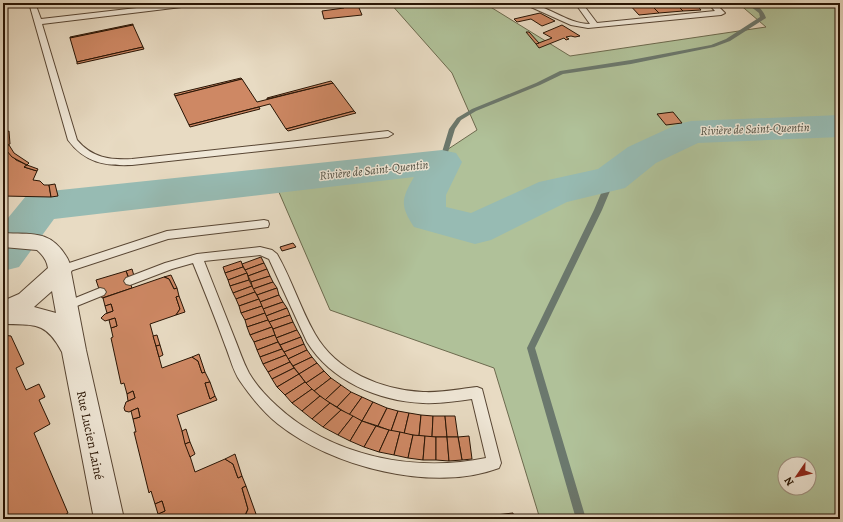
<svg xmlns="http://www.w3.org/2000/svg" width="843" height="522" viewBox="0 0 843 522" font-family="Alegreya,serif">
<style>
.green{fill:#b0c199;stroke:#6c6a4e;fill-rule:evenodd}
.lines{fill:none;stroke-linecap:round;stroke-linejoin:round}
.stream{fill:#6b786d;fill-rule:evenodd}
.river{fill:#97bbb3;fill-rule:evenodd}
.building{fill:#ce8864;stroke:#281404}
.service-casing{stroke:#584634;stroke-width:2}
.minor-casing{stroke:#584634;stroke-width:2}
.service{fill:#f0e8d8;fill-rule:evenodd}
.minor{fill:#f0e8d8;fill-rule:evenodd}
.labels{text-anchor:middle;stroke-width:3;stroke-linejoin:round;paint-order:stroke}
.water-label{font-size:12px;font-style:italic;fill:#4f4e41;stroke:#f0e8d8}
.near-street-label{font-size:13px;fill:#281404;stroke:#f0e8d8}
</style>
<rect width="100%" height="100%" fill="#e8dbc3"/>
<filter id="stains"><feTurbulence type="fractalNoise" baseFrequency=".005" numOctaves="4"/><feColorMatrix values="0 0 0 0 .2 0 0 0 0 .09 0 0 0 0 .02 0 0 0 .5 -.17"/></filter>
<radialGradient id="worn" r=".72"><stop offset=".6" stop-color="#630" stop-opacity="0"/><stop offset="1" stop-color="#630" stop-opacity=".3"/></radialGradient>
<path class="green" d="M390,3h94l86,53 196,-29 -28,-24h90l12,5v511h-300l-46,-151 -164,-58 -55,-127 152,-20 50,-33 -25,-57zM785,464h24v24h-24z"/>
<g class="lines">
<g class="stream">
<path d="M746,3c10,0 17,6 20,15l-36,23 -16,6 -83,17 -68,10 -23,11 -64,26 -15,9 -6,9 -10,33 -3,2 -3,-2 10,-33 8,-11 15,-9 64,-26 24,-12 71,-11 80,-15 15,-6 34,-22 -1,-4z"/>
<path d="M608,177h3l4,2 -13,31 -67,138 51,171h-10l-49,-171 67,-138z"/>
</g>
<path class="river" d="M840,115v22l-142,6 -42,20 -31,25 -58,14 -76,38 -16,4 -61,-17c-14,-21 -13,-28 0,-50l-360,42 -35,48 -16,4v-47l23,-28 15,-4 401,-42 14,3 6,9 -16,33v12l25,6 68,-31 59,-13 30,-22 50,-23 13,-3z"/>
</g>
<g class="building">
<path d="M342,3h15l5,12 -38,4 -2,-8 22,-3z"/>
<path d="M628,3h21l10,10 -20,2z"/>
<path d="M649,3h26l8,8 -24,2z"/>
<path d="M675,3h20l6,7 -18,1z"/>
<path d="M540,13l15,8 -13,5 -11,-7 -14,3 -3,-3z"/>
<path d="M133,24v1l-63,13v-1z"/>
<path d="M133,25l10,22 -66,15 -7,-24z"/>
<path d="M562,25l18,11 -5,1 -4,-1 -5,1 3,2 -3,1 -2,-2 -25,10 -3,-4 16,-6 -9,-5z"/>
<path d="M526,32h3l10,11 -3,1z"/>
<path d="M143,47l1,2 -67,15v-2z"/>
<path d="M241,78l1,1 -67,17 -1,-2z"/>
<path d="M242,79l15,23 76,-19 21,28 -68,18 -16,-25 -81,21 -14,-29z"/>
<path d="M331,81l2,2 -66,16v-1z"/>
<path d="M259,107l1,2 -70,18 -1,-2z"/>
<path d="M354,111l2,2 -68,18 -2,-2z"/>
<path d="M673,112l9,11 -16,2 -9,-11z"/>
<path d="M3,115l3,17 3,-1 1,13 -5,2 1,4 10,10 11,5 -3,2 13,4 -4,9 7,1 4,4h5l2,12 -48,-1z"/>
<path d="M9,145l5,8 15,10 -2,2 -15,-8 -6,-7 -1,-4z"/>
<path d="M27,165l11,4 -1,2 -13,-4z"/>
<path d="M55,184l3,12 -7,1 -2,-12z"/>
<path d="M293,243l3,4 -14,4 -2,-4z"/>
<path d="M261,257l3,6 -19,7 -3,-6z"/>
<path d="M241,261l2,6 -18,6 -2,-6z"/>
<path d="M264,263l3,6 -19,7 -3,-6z"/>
<path d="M243,267l4,6 -19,7 -3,-7z"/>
<path d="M132,269l2,7 -5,2 -3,-7z"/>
<path d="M267,269l3,7 -19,6 -3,-6z"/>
<path d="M126,271l6,17 -30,10 -6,-18z"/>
<path d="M247,273l2,7 -19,6 -2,-6z"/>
<path d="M171,275l6,13 -3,1 -5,-10 -5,-2z"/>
<path d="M270,276l3,6 -20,7 -2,-7z"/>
<path d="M164,277l5,2 5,10 3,-1 2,8 -3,1 4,12 -4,6 -26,9 12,44 30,-11 6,4 4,12 3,-1 5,10 -5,1 5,16 5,-3 2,4 -40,15 18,57 30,-13 8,5 5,14 4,-2 4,10 -4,2 6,21 -5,10h-89l4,-5 7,-3 -3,-10 -7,3 -4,-13 -2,2 -15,-61h2l-3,-13 7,-2 -2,-9 -9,4 -4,-1 -1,-3 2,-6 9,-4 -2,-7 -6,3 -3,-11 -3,1 -10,-46 2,-1 -2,-9 6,-2 -2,-8 -10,3 -4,-3 4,-4 8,-3 -2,-7 -6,2 -2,-8z"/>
<path d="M249,280l3,6 -19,7 -3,-7z"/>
<path d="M273,282l4,6 -20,7 -4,-6z"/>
<path d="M252,286l3,6 -19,7 -3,-6z"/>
<path d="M277,288l2,7 -19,7 -3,-7z"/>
<path d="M255,292l4,7 -20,7 -3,-7z"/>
<path d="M279,295l4,7 -20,7 -3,-7z"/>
<path d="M179,296l6,16 -9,3 4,-6 -4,-12z"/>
<path d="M259,299l3,7 -21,7 -2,-7z"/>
<path d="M283,302l4,6 -21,8 -3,-7z"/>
<path d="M111,304l2,7 -6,2 -2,-7z"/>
<path d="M262,306l3,7 -20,7 -4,-7z"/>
<path d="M287,308l3,7 -21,7 -3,-6z"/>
<path d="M265,313l3,7 -21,7 -2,-7z"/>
<path d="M290,315l3,7 -20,7 -4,-7z"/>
<path d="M115,318l2,8 -6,2 -2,-8z"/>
<path d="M268,320l4,7 -22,8 -3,-8z"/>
<path d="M293,322l4,8 -21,8 -3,-9z"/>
<path d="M272,327l3,8 -21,7 -4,-7z"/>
<path d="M297,330l4,7 -21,8 -4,-7z"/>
<path d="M3,335l8,1 13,28 -8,4 10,22 13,-6 6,13 -6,3 11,24 -16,9 34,80 -10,6h-55z"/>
<path d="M157,335l3,10 -4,1 -3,-10z"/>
<path d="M275,335l3,7 -21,8 -3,-8z"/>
<path d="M301,337l3,7 -20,8 -4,-7z"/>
<path d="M278,342l4,7 -22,8 -3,-7z"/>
<path d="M304,344l3,6 -19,9 -4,-7z"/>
<path d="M160,345l3,10 -4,2 -3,-11z"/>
<path d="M282,349l4,6 -23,9 -3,-7z"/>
<path d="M307,350l5,7 -19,9 -5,-7z"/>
<path d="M199,354l6,18 -3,1 -4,-12 -6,-4z"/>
<path d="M286,355l4,7 -22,10 -5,-8z"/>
<path d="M312,357l5,6 -18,11 -6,-8z"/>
<path d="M290,362l4,6 -22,11 -4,-7z"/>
<path d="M317,363l7,8 -18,12 -7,-9z"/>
<path d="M294,368l5,6 -22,13 -5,-8z"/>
<path d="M324,371l7,7 -17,13 -8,-8z"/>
<path d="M299,374l6,8 -20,13 -8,-8z"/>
<path d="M331,378l10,7 -16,15 -11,-9z"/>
<path d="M210,382l5,14 -5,3 -5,-16z"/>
<path d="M305,382l7,7 -20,14 -7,-8z"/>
<path d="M341,385l10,7 -14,15 -12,-7z"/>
<path d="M312,389l8,7 -18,15 -10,-8z"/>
<path d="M133,391l2,7 -7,3 -1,-7z"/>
<path d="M351,392l11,5 -13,18 -12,-8z"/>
<path d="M320,396l10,7 -18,16 -10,-8z"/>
<path d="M362,397l11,5 -11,19 -13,-6z"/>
<path d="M373,402l14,6 -9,18 -16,-5z"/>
<path d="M330,403l11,7 -18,17 -11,-8z"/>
<path d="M138,408l2,9 -7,2 -2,-8z"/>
<path d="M387,408l11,3 -7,20 -13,-5z"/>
<path d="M341,410l12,6 -15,19 -15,-8z"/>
<path d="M398,411l11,2 -5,21 -13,-3z"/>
<path d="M409,413l12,2 -2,21 -15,-2z"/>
<path d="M421,415l12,1 -1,21 -13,-1z"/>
<path d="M353,416l9,5 -12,20 -12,-6z"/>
<path d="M433,416h12l2,21h-15z"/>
<path d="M445,416h10l3,21h-11z"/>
<path d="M362,421l14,5 -12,21 -14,-6z"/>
<path d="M376,426l13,4 -10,22 -15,-5z"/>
<path d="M186,429l4,13 -5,2 -3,-13z"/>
<path d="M389,430l11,2 -6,23 -15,-3z"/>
<path d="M400,432l13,3 -5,23 -14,-3z"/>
<path d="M413,435l12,1 -2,24 -15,-2z"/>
<path d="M425,436l11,1v23h-13z"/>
<path d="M469,436l3,23 -10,1 -4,-23z"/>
<path d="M436,437h11l2,24 -13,-1z"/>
<path d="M447,437h11l4,23 -13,1z"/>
<path d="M190,442l5,12 -5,3 -5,-13z"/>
<path d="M235,454l7,22 -4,2 -5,-14 -8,-5z"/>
<path d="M246,486l10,28 -12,5 4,-10 -6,-21z"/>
<path d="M162,501l3,10 -7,3 -3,-10z"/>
<path d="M513,513l1,6h-35l-1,-2z"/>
</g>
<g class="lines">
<defs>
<g id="service">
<path d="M29,3h6l6,16 139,-16h21l-3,2 -156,19 35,116c15,18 33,20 55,19l256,-28 5,3 -5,3 -256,28c-27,1 -47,-2 -64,-25z"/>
<path d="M522,3c24,0 44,21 68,21l-15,-21h7l15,20 118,-12 -7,-8h7l10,10 -4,2 -133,13 -17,-3z"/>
<path d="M264,220l4,1 1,3 -1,3 -100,12 -107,35 -4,-1 -2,-3 2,-3 110,-36z"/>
<path d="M260,247l12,3 5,4c15,26 23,54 38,80 21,37 66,56 108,58 18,1 36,-3 54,-5l5,2 19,74 -2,5c-66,25 -167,-1 -221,-44 -15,-12 -27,-27 -38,-43 -7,-10 -10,-24 -15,-36 -10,-28 -21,-55 -32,-82l-21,6 -42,16 -4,-1 -2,-3 2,-3 39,-15 32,-9zM260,255l9,4 38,83c24,39 71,59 116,61 16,1 33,-2 49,-4l14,59c-72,15 -155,-2 -209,-52 -11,-10 -21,-21 -28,-33 -6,-11 -10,-24 -15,-36 -10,-25 -20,-51 -30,-76z"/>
<path d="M100,288l4,1 2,3 -2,3 -37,15 -4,-1 -2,-3 2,-3z"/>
</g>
<path id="minor" d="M3,233c28,2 46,-4 63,23 3,4 4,9 6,14l-1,2 15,78 38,169h-30l-32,-167c-16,-31 -28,-27 -59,-28v-23l16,-7 29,-26c-1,-7 -5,-13 -11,-18l-34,-3zM52,291l4,22 -22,-6 1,-1z"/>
</defs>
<use href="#service" class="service-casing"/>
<use href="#minor" class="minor-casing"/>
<use href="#service" class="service"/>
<use href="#minor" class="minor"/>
</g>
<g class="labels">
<g class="water-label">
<text transform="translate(755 129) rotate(-2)" y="4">Rivière de Saint-Quentin</text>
<text transform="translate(374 170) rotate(-6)" y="4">Rivière de Saint-Quentin</text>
</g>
<g class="near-street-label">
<text transform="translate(91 435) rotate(78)" y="5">Rue Lucien Lainé</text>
</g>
</g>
<rect width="843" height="522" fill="none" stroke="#e8dbc3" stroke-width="16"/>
<rect x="4" y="4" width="835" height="514" fill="none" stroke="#281404" stroke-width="2"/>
<rect x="8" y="8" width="827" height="506" fill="none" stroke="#281404"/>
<g transform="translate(797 476) rotate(236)"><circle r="19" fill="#f0e8d8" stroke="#a09383"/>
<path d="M0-3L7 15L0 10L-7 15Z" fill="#8f2418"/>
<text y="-6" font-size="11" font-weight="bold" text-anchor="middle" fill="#281404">N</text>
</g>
<rect width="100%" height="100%" filter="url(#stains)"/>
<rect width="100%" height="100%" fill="url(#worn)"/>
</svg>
